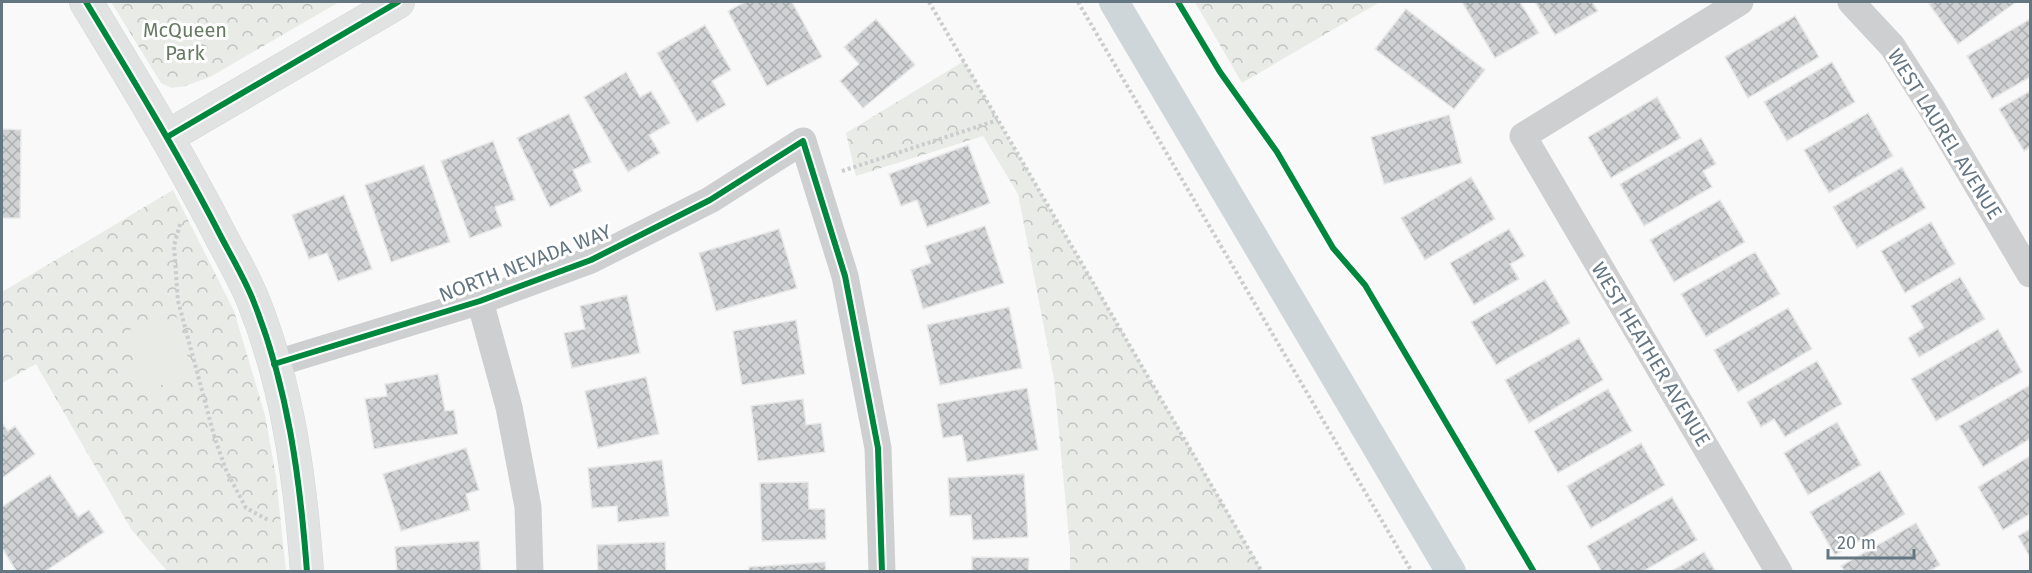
<svg xmlns="http://www.w3.org/2000/svg" width="2032" height="573" viewBox="0 0 2032 573" font-family="'Fira Sans',sans-serif">
<style>
.park{fill:url(#park-crowns)}
.garden{fill:#e8ebe6}
.lines{fill:none;stroke-linecap:round;stroke-linejoin:round}
.canal{stroke:#ced6d9;stroke-width:30}
.building{fill:url(#building-cross-hatch);stroke:#e8e8e8;stroke-width:1.5}
.secondary-casing{stroke:#d5d6d7;stroke-width:34}
.path{stroke:#cbcccd;stroke-width:4;stroke-dasharray:3 3;stroke-linecap:butt}
.street{stroke:#cecfd0;stroke-width:27}
.secondary{stroke:#e1e2e2;stroke-width:33}
.cycleway-casing{stroke:#fff;stroke-width:10}
.cycleway{stroke:#00873e;stroke-width:6}
.labels{text-anchor:middle;stroke-width:6;stroke-linejoin:round;paint-order:stroke}
.park-label{font-size:20px;fill:#687a64;stroke:#fff}
.street-label{font-size:20px;fill:#657683;stroke:#fff}
</style>
<defs>
<pattern id="park-crowns" width="20" height="18" patternUnits="userSpaceOnUse" patternTransform="scale(1.5)"><rect width="20" height="18" fill="#e8ebe6"/><path d="M2 6a3 3 0 1 1 6 0M12 15a3 3 0 1 1 6 0" fill="none" stroke="#c0c3c0"/></pattern>
<pattern id="building-cross-hatch" width="8" height="8" patternUnits="userSpaceOnUse" patternTransform="scale(1.5)"><rect width="8" height="8" fill="#d0d2d3"/><path d="M0 0l8 8M0 8l8-8" fill="none" stroke="#acafb1"/></pattern>
</defs>
<rect width="100%" height="100%" fill="#f9f9f9"/>
<g class="park">
<path d="M111,2h228l-129,75 -25,9 -14,2 -10,-5z"/>
<path d="M1195,2h185l-138,81z"/>
<path d="M964,61l34,59 264,451h-192v-23l-16,-169 -36,-185 -35,-58 -127,40 -10,-43z"/>
<path d="M173,190l61,121 31,104 11,62 10,94h-119l-36,-42 -95,-165 -34,19v-91z"/>
</g>
<path class="garden" d="M177,317l16,60 -51,13 -17,-59z"/>
<g class="lines">
<path class="canal" d="M1114,2l337,570"/>
</g>
<g class="building">
<path d="M745,2h47l30,55 -55,29 -39,-75z"/>
<path d="M1462,2h58l19,31 -44,25z"/>
<path d="M1535,2h57l6,9 -43,24z"/>
<path d="M1933,2h83l-58,42 -29,-40z"/>
<path d="M1406,9l79,61 -31,39 -79,-60z"/>
<path d="M1795,16l24,41 -71,41 -23,-41z"/>
<path d="M876,19l39,46 -52,43 -23,-27 19,-17 -15,-17z"/>
<path d="M2030,19v58l-38,22 -25,-43z"/>
<path d="M705,25l26,45 -19,11 14,24 -29,17 -40,-69z"/>
<path d="M1832,62l23,40 -68,39 -23,-39z"/>
<path d="M626,72l14,25 11,-6 19,32 -21,12 11,18 -32,19 -44,-75z"/>
<path d="M2030,91v56l-6,4 -25,-42z"/>
<path d="M1657,97l24,41 -70,40 -23,-41z"/>
<path d="M1868,113l25,43 -64,37 -25,-43z"/>
<path d="M569,114l22,48 -18,8 9,21 -32,16 -33,-69z"/>
<path d="M1449,115l13,48 -78,21 -13,-47z"/>
<path d="M2,129l19,1 -1,88h-18z"/>
<path d="M1701,138l15,26 -13,7 9,16 -68,39 -24,-42z"/>
<path d="M493,141l22,59 -20,7 7,19 -32,12 -29,-77z"/>
<path d="M968,145l22,58 -63,24 -10,-27 -16,6 -12,-32z"/>
<path d="M424,165l26,77 -59,20 -26,-77z"/>
<path d="M1902,167l24,41 -69,40 -24,-41z"/>
<path d="M1471,177l24,42 -70,41 -24,-42z"/>
<path d="M344,195l28,74 -34,12 -11,-28 -18,6 -17,-44z"/>
<path d="M1720,200l25,42 -71,40 -24,-42z"/>
<path d="M1931,222l24,42 -50,29 -24,-42z"/>
<path d="M985,226l19,57 -81,26 -12,-39 20,-7 -6,-17z"/>
<path d="M779,229l18,59 -81,23 -17,-58z"/>
<path d="M1509,229l16,27 -15,8 9,15 -45,26 -24,-42z"/>
<path d="M1755,252l25,42 -74,43 -25,-43z"/>
<path d="M1960,277l25,42 -66,38 -11,-19 16,-10 -13,-22z"/>
<path d="M1545,280l25,43 -74,42 -25,-43z"/>
<path d="M627,295l13,58 -68,15 -8,-35 21,-4 -5,-23z"/>
<path d="M1009,307l13,61 -82,17 -13,-60z"/>
<path d="M1788,308l24,41 -74,43 -24,-42z"/>
<path d="M796,320l9,54 -63,11 -9,-54z"/>
<path d="M1998,329l24,43 -86,49 -25,-42z"/>
<path d="M1579,338l24,42 -74,43 -24,-43z"/>
<path d="M1817,361l25,43 -57,33 -11,-18 -13,8 -14,-25z"/>
<path d="M438,374l7,37 9,-1 4,24 -84,15 -9,-50 22,-3 -2,-12z"/>
<path d="M646,377l13,57 -61,14 -13,-57z"/>
<path d="M2030,385v54l-47,28 -24,-41z"/>
<path d="M1027,388l11,62 -71,12 -5,-27 -19,3 -6,-34z"/>
<path d="M1608,389l24,42 -74,42 -24,-42z"/>
<path d="M803,399l3,26 15,-2 4,29 -67,9 -7,-55z"/>
<path d="M1837,422l24,43 -53,30 -24,-42z"/>
<path d="M2,423l6,8 7,-5 20,28 -33,24z"/>
<path d="M1641,443l24,42 -74,43 -24,-42z"/>
<path d="M466,448l13,42 -13,4 4,16 -69,21 -18,-57z"/>
<path d="M2030,456v58l-27,16 -25,-43z"/>
<path d="M662,460l7,56 -51,6 -1,-16 -25,2 -4,-40z"/>
<path d="M1880,471l25,43 -70,41 -25,-43z"/>
<path d="M1024,474l4,63 -55,3 -2,-25 -21,1 -2,-38z"/>
<path d="M50,475l28,42 11,-7 15,22 -60,40h-27l-15,-24v-41z"/>
<path d="M808,482l1,27h16l1,30 -64,2 -2,-58z"/>
<path d="M1672,497l25,43 -55,32h-40l-15,-26z"/>
<path d="M1916,523l24,42 -12,7h-83l-4,-6z"/>
<path d="M2030,529v28l-12,-21z"/>
<path d="M479,541l2,31h-84l-2,-25z"/>
<path d="M665,542l1,30h-68l-1,-27z"/>
<path d="M1704,552l12,20h-46z"/>
<path d="M972,557l57,1 -1,14h-56z"/>
<path d="M825,562l1,10h-77v-5z"/>
</g>
<g class="lines">
<defs>
<g id="secondary">
<path d="M86,2c45,74 90,148 130,225 12,24 27,48 37,73 35,87 47,178 54,272"/>
<path d="M167,137l231,-135"/>
</g>
</defs>
<use href="#secondary" class="secondary-casing"/>
<g class="path">
<path d="M929,2l333,570"/>
<path d="M1078,2l334,570"/>
<path d="M1178,2l42,70 57,80 56,96 32,37 169,287"/>
<path d="M842,171l156,-51"/>
<path d="M180,224l-6,22 4,55 37,138 11,31 20,38 24,13"/>
</g>
<g class="street">
<path d="M1740,2l-217,134 256,436"/>
<path d="M1851,2l41,44 39,61 99,167"/>
<path d="M480,301l29,106 19,100 2,65"/>
<path d="M274,364l206,-63 111,-41 119,-60 93,-59 42,135 33,172 4,124"/>
</g>
<use href="#secondary" class="secondary"/>
<defs>
<g id="cycleway">
<path d="M86,2c45,74 90,148 130,225 12,24 27,48 37,73 35,87 47,178 54,272"/>
<path d="M1178,2l42,70 57,80 56,96 32,37 169,287"/>
<path d="M167,137l231,-135"/>
<path d="M274,364l206,-63 111,-41 119,-60 93,-59 42,135 33,172 4,124"/>
</g>
</defs>
<use href="#cycleway" class="cycleway-casing"/>
<use href="#cycleway" class="cycleway"/>
</g>
<g class="labels">
<g class="park-label">
<text x="185" y="37">McQueen<tspan x="185" dy="23">Park</tspan></text>
</g>
<g class="street-label">
<text transform="translate(1945 134) rotate(58)" y="7">WEST LAUREL AVENUE</text>
<text transform="translate(525 263) rotate(-21)" y="7">NORTH NEVADA WAY</text>
<text transform="translate(1651 354) rotate(59)" y="7">WEST HEATHER AVENUE</text>
</g>
</g>
<rect width="2032" height="573" fill="none" stroke="#657683" stroke-width="6"/>
<path d="M1828 549v9h86v-9" fill="none" stroke="#657683" stroke-width="3"/>
<text x="1837" y="549" font-size="18" fill="#657683" stroke="#ffffff" stroke-width="4.5" paint-order="stroke">20 m</text>
</svg>
